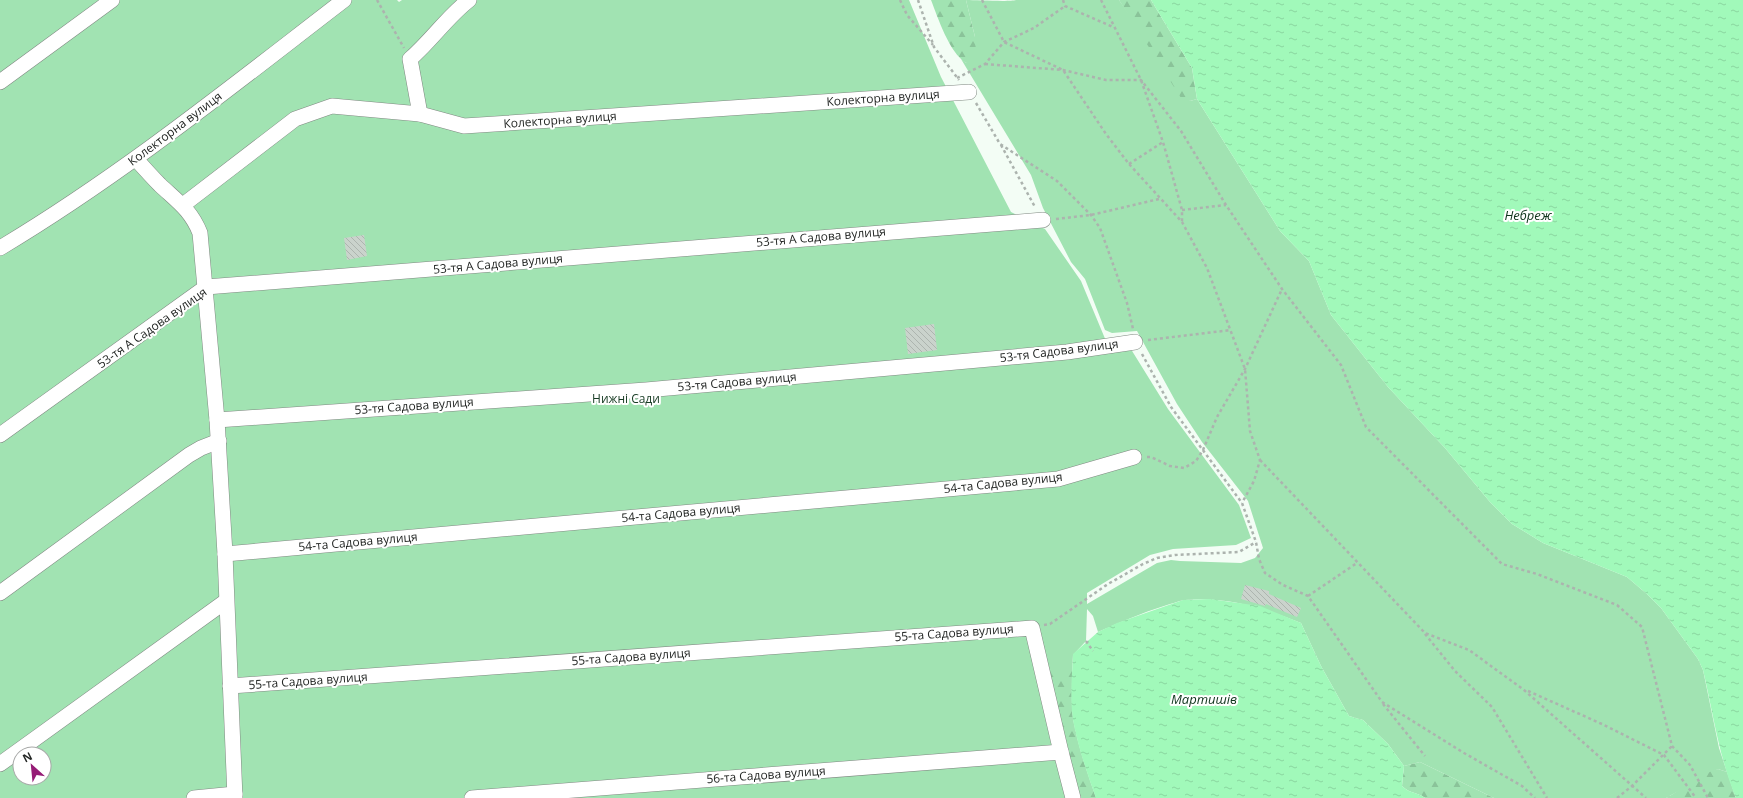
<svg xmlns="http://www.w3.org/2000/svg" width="1743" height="798" viewBox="0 0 1743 798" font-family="'Open Sans',sans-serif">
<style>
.green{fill:#a1e3b2;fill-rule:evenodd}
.forest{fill:url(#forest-firs)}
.water{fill:url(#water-ripples)}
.building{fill:url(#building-back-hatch)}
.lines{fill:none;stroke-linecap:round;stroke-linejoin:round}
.minor-casing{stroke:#808982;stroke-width:16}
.path{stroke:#acb3ae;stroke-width:2.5;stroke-dasharray:3 3;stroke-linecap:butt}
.minor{stroke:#fff;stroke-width:15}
.labels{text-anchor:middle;stroke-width:4;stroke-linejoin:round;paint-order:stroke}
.street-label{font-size:12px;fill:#232624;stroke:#fff}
.park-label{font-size:12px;fill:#173b23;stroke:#fff}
.water-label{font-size:13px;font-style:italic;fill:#0f341c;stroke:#fff}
</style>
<defs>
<pattern id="forest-firs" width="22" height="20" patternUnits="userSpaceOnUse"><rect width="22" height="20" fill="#a1e3b2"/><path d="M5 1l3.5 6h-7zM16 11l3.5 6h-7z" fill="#8ac399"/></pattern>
<pattern id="water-ripples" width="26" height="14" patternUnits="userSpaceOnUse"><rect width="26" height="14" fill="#a1f9ba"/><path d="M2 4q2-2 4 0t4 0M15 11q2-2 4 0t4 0" fill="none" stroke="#8ad5a0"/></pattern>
<pattern id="building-back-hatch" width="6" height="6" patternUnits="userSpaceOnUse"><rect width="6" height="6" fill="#cad3cc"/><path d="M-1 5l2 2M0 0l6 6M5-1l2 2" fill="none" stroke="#adb5af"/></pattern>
</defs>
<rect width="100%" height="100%" fill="#f3fdf5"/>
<path class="green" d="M0,0h397l2,2 3,-2h507l32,77 70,135 34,17 36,52 25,60 23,5 39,63 71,96 12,33 -15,7 -63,4 -23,6 -63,38v11l70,-41 14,-3 9,1 61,2 14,-5 8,-10 -15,-47 -46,-59 -25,-38 -40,-73 -25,2 -7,-3 -20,-51 -14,-17 -28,-54 -12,-33 -70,-116 5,4 9,-26 -9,-37c10,0 44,2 50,0h103l71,101 7,-2 83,132 29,30 22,54 57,72 57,61 45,54 22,22 31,19 84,34 21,18 13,13 37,51 5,11 16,78 8,24 -9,-3 -52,29h-172l-74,-36 -16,4 -16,-22 -25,-24 -14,-4 -28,-50 -20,-43c-37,-15 -76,-27 -116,-23 -7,1 -14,4 -21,6 -22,7 -44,16 -66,26l-5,-16 -6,-7 -1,32 -13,14c-1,21 -3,43 0,65 5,27 14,53 23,78h-1096zM20,754h24v24h-24z"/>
<g class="forest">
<path d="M931,0h35l9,37 1,16 -10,10c-17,-11 -28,-45 -35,-63z"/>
<path d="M1119,0h32l41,68 5,31 -7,2 -9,-3z"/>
<path d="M1072,669c0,17 -1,34 1,51 5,26 14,53 23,78h-20l-29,-125z"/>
<path d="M1420,762l74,36h-69c-7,-6 -15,-4 -23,-12l2,-20z"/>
<path d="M1718,769l9,3 9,26h-70c18,-10 32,-23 52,-29z"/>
</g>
<g class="water">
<path d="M1151,0h592v798h-7c-17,-41 -23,-85 -33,-128l-5,-11 -37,-51 -13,-13 -21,-18 -84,-34 -31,-19 -22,-22 -45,-54 -57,-61 -57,-72 -22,-54 -29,-30 -83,-132 -5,-31z"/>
<path d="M1210,599l50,7 41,17 20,43 28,50 14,4 25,24 16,22 -2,20c8,8 16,6 23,12h-329c-9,-25 -18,-51 -23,-78 -3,-22 -1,-44 0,-66l25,-22 19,-9 66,-23z"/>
</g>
<g class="building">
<path d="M364,235l3,21 -20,4 -3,-22z"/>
<path d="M934,324l3,26 -29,4 -3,-26z"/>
<path d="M1245,585l24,6v3l32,14 -4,9 -31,-13 -1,2 -24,-7z"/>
</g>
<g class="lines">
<defs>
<g id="minor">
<path d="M0,82l112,-82"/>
<path d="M420,114l-10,-55c21,-18 37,-42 59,-59"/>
<path d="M136,159c8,9 16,18 24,26 17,16 31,25 40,48l17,187 8,134 10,244"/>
<path d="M183,205l112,-86 37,-13 88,8 44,12 505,-34"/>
<path d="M0,248c122,-73 232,-162 344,-248"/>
<path d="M217,420l429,-30 421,-38 68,-10"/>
<path d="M0,435l206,-148 837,-67"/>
<path d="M225,554l833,-75 76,-22"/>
<path d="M0,593l189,-138 12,-7 18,-7"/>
<path d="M230,686l802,-58 29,124 12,46"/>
<path d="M0,764l226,-163"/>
<path d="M194,798l41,-4"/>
<path d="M472,798l589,-46"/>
</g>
</defs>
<use href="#minor" class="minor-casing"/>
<g class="path">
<path d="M377,0l27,48"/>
<path d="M900,0l7,15 26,30"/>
<path d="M918,0l16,47 25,33"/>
<path d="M982,0l22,42 59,28 43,64 23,30 53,58 25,46 38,101 5,62 10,29 -6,21 -12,22"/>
<path d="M1063,0l2,6 48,21"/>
<path d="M1101,0l40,80 22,62 19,68v12"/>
<path d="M985,64l78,6 43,10h35l40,51 45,74 56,84 59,76 25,62 136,137 35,10 80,31 25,22 30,119 18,19 18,33"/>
<path d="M957,78l28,-14 19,-22 30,-14 31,-22"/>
<path d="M976,103l24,41 57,37 34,34 9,13 27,75 6,26"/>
<path d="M1001,145l34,62"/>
<path d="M1129,164l34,-22"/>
<path d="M1182,210l44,-5"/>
<path d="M1056,219l35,-4 68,-16"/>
<path d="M1148,340l83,-10"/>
<path d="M1142,354l29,53 71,96 14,39 3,17 6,14 18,12 25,11 74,106 82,51 58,33 13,12"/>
<path d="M1147,457h4l19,9 14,2 12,-7 7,-11 14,-33 28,-48 37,-80"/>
<path d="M1260,460l165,173 44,17 55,40 122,108"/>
<path d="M1308,596l49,-33"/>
<path d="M1044,625l6,-1 58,-40 35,-20 14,-6 18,-3 64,-3 17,-10"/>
<path d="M1425,634l30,37 37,36 55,91"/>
<path d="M1086,641l7,10"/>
<path d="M1528,691l74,33 62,31 32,43"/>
<path d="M1383,704l42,52"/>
<path d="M1617,798l15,-12 40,-40"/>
</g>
<use href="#minor" class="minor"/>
</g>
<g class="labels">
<g class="street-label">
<text transform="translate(883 98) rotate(-4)" y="4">Колекторна вулиця</text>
<text transform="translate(560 120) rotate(-4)" y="4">Колекторна вулиця</text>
<text transform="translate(175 129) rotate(-37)" y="4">Колекторна вулиця</text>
<text transform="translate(821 237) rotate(-5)" y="4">53-тя А Садова вулиця</text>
<text transform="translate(498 264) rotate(-5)" y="4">53-тя А Садова вулиця</text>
<text transform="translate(152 328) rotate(-35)" y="4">53-тя А Садова вулиця</text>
<text transform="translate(1059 351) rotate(-7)" y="4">53-тя Садова вулиця</text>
<text transform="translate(737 382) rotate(-5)" y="4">53-тя Садова вулиця</text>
<text transform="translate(414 406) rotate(-4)" y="4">53-тя Садова вулиця</text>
<text transform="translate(1003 483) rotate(-6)" y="4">54-та Садова вулиця</text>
<text transform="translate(681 513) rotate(-5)" y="4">54-та Садова вулиця</text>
<text transform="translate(358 542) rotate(-5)" y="4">54-та Садова вулиця</text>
<text transform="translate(954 633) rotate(-4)" y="4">55-та Садова вулиця</text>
<text transform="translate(631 657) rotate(-4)" y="4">55-та Садова вулиця</text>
<text transform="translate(308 681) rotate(-4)" y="4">55-та Садова вулиця</text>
<text transform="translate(766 775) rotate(-4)" y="4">56-та Садова вулиця</text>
</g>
<g class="park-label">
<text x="626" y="403">Нижні Сади</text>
</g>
<g class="water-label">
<text x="1528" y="220">Небреж</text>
<text x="1204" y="704">Мартишів</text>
</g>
</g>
<g transform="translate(32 766) rotate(333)"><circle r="19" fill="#ffffff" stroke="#a7a8a7"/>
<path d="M0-3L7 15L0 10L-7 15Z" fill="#961c76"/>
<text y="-6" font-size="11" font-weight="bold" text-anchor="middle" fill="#232624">N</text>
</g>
</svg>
